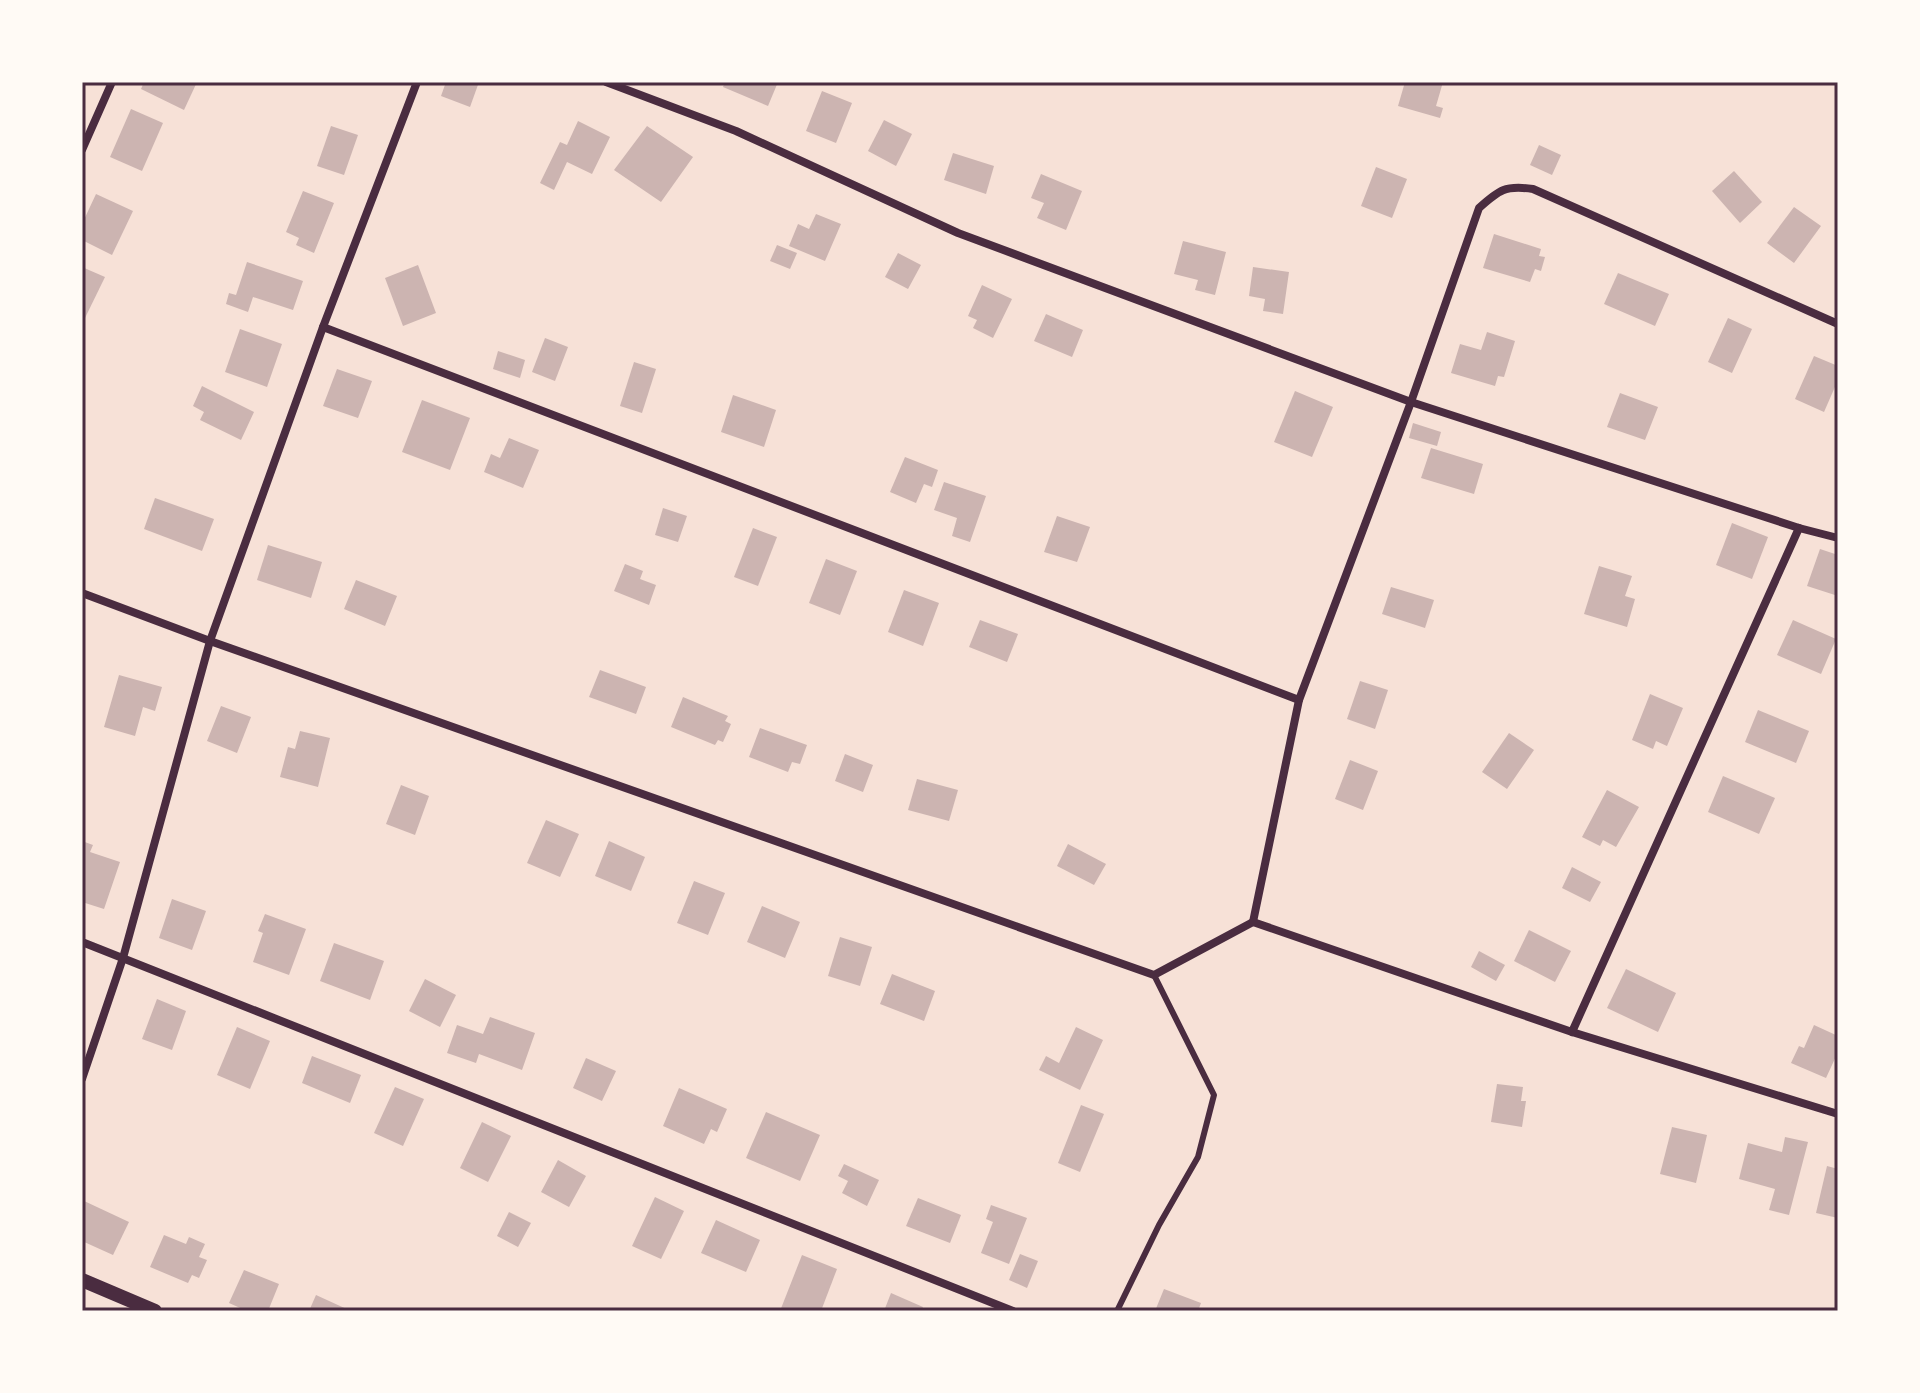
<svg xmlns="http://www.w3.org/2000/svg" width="1920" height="1393" viewBox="0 0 1920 1393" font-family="Rubik,sans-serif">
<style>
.building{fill:#ccb4b1}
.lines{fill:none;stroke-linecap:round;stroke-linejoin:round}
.service{stroke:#4a2c40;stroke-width:6}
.minor{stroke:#4a2c40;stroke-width:8}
.tertiary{stroke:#4a2c40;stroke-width:14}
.neatline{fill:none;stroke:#4a2c40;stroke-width:3}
</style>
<rect width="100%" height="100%" fill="#f7e1d7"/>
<g class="building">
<path d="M144,82h53l-13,28 -43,-21z"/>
<path d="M446,82h33l-9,25 -29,-11z"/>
<path d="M725,82h53l-10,24 -45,-19z"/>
<path d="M1405,82h38l-7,24 7,2 -3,10 -42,-12z"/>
<path d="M822,91l30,12 -16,40 -30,-12z"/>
<path d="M131,109l32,14 -21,48 -32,-14z"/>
<path d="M884,120l28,14 -16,32 -28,-15z"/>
<path d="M578,121l32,16 -18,37 -25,-12 -13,28 -14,-7 20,-41 7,3z"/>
<path d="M331,126l27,9 -14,40 -27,-9z"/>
<path d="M647,126l46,31 -32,45 -47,-32z"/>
<path d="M1539,145l22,10 -9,20 -22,-10z"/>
<path d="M953,153l41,13 -8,28 -42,-14z"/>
<path d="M1376,167l31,12 -15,39 -31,-12z"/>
<path d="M1734,171l28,31 -22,21 -28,-32z"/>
<path d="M1041,174l41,17 -16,39 -29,-12 7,-15 -13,-5z"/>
<path d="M303,191l31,12 -20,50 -18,-8 3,-7 -13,-6z"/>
<path d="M96,194l37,17 -21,44 -30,-15v-16z"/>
<path d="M1794,207l27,19 -27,37 -27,-20z"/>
<path d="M816,214l25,10 -16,37 -36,-15 9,-22 11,5z"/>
<path d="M1494,234l47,15 -2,7 6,1 -4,14 -6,-2 -5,13 -47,-14z"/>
<path d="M1183,241l43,11 -11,43 -20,-5 3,-10 -24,-6z"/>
<path d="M777,245l20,8 -7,16 -20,-8z"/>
<path d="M898,253l23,12 -13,24 -23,-12z"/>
<path d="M247,262l56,19 -10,29 -40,-13 -5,15 -22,-8 3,-11 7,2z"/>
<path d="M418,265l18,48 -33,13 -18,-48z"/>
<path d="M82,267l23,10 -20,41 -3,-2z"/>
<path d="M1253,267l36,5 -6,42 -20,-3 2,-12 -16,-3z"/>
<path d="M1618,273l51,21 -14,32 -51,-22z"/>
<path d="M982,285l30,14 -19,39 -20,-10 4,-8 -9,-4z"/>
<path d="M1046,314l37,16 -11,27 -38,-16z"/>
<path d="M1728,318l24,11 -20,44 -24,-11z"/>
<path d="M240,329l42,15 -15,43 -42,-15z"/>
<path d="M1487,332l28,9 -11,36 -6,-1 -3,10 -44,-13 9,-29 21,6z"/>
<path d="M545,338l23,9 -13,34 -23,-9z"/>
<path d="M498,351l27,9 -5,18 -27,-9z"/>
<path d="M1814,356l24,10v14l-14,32 -29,-13z"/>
<path d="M634,362l22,7 -14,44 -22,-7z"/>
<path d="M337,369l35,12 -14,37 -35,-12z"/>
<path d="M202,386l52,26 -13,28 -41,-20 4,-8 -11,-6z"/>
<path d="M1295,391l38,16 -21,50 -38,-15z"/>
<path d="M1620,393l38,14 -13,33 -38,-13z"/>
<path d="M733,395l43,15 -12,37 -43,-15z"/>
<path d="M422,400l48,18 -20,52 -48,-18z"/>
<path d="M1413,423l28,9 -4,14 -28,-8z"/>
<path d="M509,438l30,12 -16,38 -39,-16 7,-18 9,4z"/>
<path d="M1431,448l52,16 -9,30 -53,-16z"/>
<path d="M905,457l33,13 -6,17 -8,-3 -8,19 -26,-11z"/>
<path d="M944,482l42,14 -16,46 -18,-6 5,-18 -23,-8z"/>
<path d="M155,498l59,21 -12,32 -58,-22z"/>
<path d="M663,508l24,8 -9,26 -23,-7z"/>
<path d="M1057,516l33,11 -13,35 -33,-10z"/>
<path d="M1732,523l36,14 -16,42 -36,-14z"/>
<path d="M753,528l24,9 -19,49 -24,-9z"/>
<path d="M268,545l54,17 -11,36 -54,-18z"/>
<path d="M1820,549l18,6v41l-31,-10z"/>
<path d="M826,559l31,12 -17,44 -31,-12z"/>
<path d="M625,564l18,7 -3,8 16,6 -7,20 -35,-14z"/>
<path d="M1599,566l33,10 -7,20 10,3 -8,28 -43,-13z"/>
<path d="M356,580l41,16 -12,30 -41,-17z"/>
<path d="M1391,587l43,13 -9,28 -43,-14z"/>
<path d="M904,590l35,13 -16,43 -35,-14z"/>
<path d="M980,620l38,14 -11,28 -38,-15z"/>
<path d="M1793,620l43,19 -15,35 -44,-19z"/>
<path d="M600,670l46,17 -10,27 -47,-17z"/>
<path d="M119,675l43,12 -7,24 -12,-4 -8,29 -31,-9z"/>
<path d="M1360,681l28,9 -13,39 -28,-10z"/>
<path d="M1650,694l33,14 -16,38 -11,-5 -3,8 -21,-9z"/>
<path d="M683,697l45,19 -3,5 6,3 -8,18 -5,-2 -3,5 -44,-18z"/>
<path d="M221,706l30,11 -14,36 -30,-12z"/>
<path d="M1758,710l51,21 -13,32 -51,-21z"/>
<path d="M760,728l47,17 -7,19 -8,-2 -4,10 -39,-15z"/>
<path d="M300,731l30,7 -12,49 -38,-10 8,-30 7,2z"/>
<path d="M1509,733l25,17 -27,39 -25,-17z"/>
<path d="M845,754l28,11 -10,27 -28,-11z"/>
<path d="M1350,760l28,11 -15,39 -28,-11z"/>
<path d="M1723,776l52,22 -16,36 -51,-22z"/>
<path d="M917,779l41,11 -9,31 -41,-11z"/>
<path d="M401,785l28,11 -14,39 -29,-11z"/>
<path d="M1607,790l32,17 -23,40 -13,-7 -3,6 -18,-9z"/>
<path d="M546,820l33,14 -19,43 -33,-14z"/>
<path d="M82,841l11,4 -3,7 30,10 -16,47 -22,-7z"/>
<path d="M609,841l36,16 -14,34 -36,-15z"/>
<path d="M1068,844l38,20 -12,21 -37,-19z"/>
<path d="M1572,867l29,15 -11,20 -28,-14z"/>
<path d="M694,881l31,12 -17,42 -31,-12z"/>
<path d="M172,899l34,12 -14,39 -33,-12z"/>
<path d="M762,906l38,16 -15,36 -38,-16z"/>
<path d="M265,914l41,15 -17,46 -36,-13 10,-29 -5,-2z"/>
<path d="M1529,930l42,21 -16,31 -41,-21z"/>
<path d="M840,937l32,10 -12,39 -32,-10z"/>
<path d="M334,943l50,18 -14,39 -50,-19z"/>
<path d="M1479,951l26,14 -9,16 -25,-14z"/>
<path d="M1626,969l50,24 -18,39 -51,-24z"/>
<path d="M892,974l43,17 -11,30 -44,-17z"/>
<path d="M425,979l31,16 -16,32 -31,-16z"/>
<path d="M157,999l29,12 -14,39 -30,-11z"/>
<path d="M490,1017l45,16 -13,37 -43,-16 -3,9 -29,-10 10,-28 26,9z"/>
<path d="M1814,1025l24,11v16l-12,26 -35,-15 8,-17 5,2z"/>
<path d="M237,1027l33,14 -20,48 -33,-14z"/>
<path d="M1076,1027l27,13 -23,50 -41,-20 7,-14 13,7z"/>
<path d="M312,1056l49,19 -11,28 -48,-20z"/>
<path d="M586,1058l30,13 -14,30 -29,-13z"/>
<path d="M1497,1084l26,3 -2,14h5l-4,26 -31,-5z"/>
<path d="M395,1087l29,12 -21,47 -29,-13z"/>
<path d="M679,1088l48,21 -10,23 -6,-3 -7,15 -41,-18z"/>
<path d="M1081,1105l23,9 -24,58 -22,-9z"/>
<path d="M766,1112l54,23 -20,46 -54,-23z"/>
<path d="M482,1122l29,14 -23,46 -28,-14z"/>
<path d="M1672,1127l35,8 -11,48 -36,-9z"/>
<path d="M1785,1137l23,5 -19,73 -20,-5 6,-21 -36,-10 9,-36 34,9z"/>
<path d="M558,1160l28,16 -17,31 -28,-15z"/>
<path d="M844,1164l35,16 -12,26 -25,-13 6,-12 -10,-5z"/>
<path d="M1827,1166l11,3v49l-22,-5z"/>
<path d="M655,1197l29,14 -23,48 -29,-13z"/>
<path d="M918,1198l43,17 -11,28 -44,-17z"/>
<path d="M82,1200l47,22 -16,33 -31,-14z"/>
<path d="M991,1205l36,13 -18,46 -28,-11 12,-31 -7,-3z"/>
<path d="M509,1212l22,11 -13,24 -21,-11z"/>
<path d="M716,1220l44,20 -14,32 -45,-19z"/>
<path d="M164,1235l22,9 3,-7 16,7 -6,13 8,3 -8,18 -7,-3 -4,8 -38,-16z"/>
<path d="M1020,1254l18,7 -11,27 -18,-8z"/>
<path d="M802,1255l35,14 -16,42h-41z"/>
<path d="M244,1270l35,14 -11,27h-21l-18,-8z"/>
<path d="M1164,1289l37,14 -3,8h-43z"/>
<path d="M891,1293l32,14 -2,4h-37z"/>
<path d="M316,1295l35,16h-42z"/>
</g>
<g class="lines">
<path class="service" d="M1117,1311l42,-86 39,-68 16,-62 -60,-120"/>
<g class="minor">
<path d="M606,82l130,49 222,102 453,169 388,126 39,10"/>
<path d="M82,150l30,-68"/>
<path d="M323,327l976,373"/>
<path d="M82,593l128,48 944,334 99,-53"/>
<path d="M1253,922l46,-222 112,-298 68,-194c20,-18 26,-23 54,-19l305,135"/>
<path d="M1253,922l319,110 266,82"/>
<path d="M82,942l931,369"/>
<path d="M1572,1032l227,-504"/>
<path d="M82,1079l41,-121 87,-317 113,-314 94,-245"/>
</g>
<path class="tertiary" d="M82,1280l73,31"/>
</g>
<rect width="1920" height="1393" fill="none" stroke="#fffaf5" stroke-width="168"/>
<rect x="84" y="84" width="1752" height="1225" class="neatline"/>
</svg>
